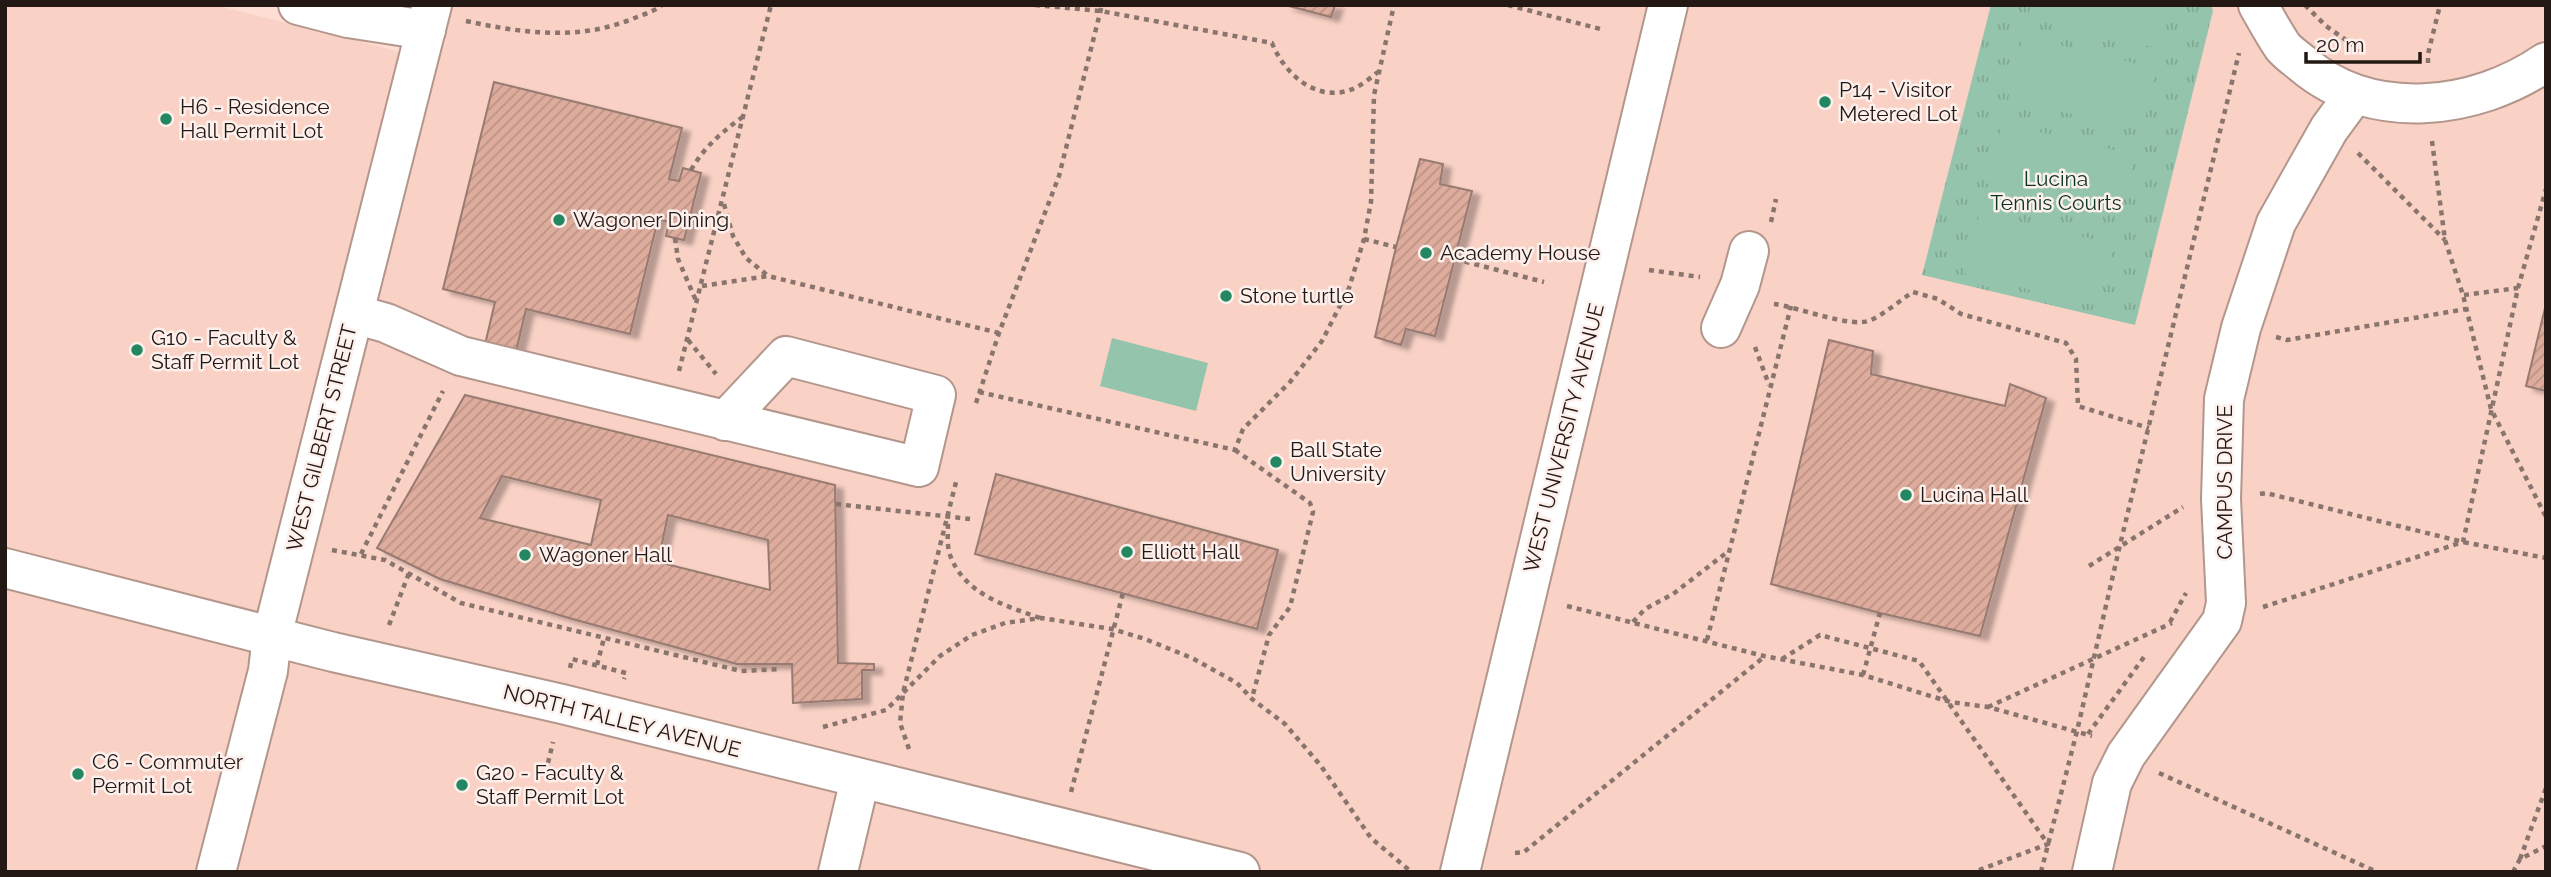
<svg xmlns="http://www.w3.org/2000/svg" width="2551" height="877" viewBox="0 0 2551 877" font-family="Raleway,sans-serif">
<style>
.built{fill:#f9d1c5}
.grass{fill:url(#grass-tufts)}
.pitch{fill:#95c4ac}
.building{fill:url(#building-hatch);stroke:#977a71;stroke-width:2;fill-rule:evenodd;filter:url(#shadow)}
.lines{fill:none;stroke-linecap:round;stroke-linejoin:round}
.minor-casing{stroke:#b3968c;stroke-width:42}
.path{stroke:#89756e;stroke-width:4.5;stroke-dasharray:5 5;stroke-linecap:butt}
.minor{stroke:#fff;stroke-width:38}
.poi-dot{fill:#238761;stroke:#fdf0ec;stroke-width:2.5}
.labels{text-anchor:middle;stroke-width:5;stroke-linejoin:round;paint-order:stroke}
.poi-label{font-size:21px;fill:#231814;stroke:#fdf0ec;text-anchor:start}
.park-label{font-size:21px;fill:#0a3524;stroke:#fdf0ec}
.street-label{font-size:21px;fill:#231814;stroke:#fdf0ec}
</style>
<defs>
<pattern id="grass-tufts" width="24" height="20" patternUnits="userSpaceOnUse" patternTransform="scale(1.75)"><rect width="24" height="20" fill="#95c4ac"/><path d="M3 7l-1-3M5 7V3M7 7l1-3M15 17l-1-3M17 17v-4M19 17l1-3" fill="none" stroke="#80a893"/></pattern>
<pattern id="building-hatch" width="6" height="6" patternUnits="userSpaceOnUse" patternTransform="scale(1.75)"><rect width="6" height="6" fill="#ddac9c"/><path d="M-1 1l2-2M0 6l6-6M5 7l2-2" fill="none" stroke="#bd9386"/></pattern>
<filter id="shadow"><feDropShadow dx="8" dy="4.5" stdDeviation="2" flood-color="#0004"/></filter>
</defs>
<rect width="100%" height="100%" fill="#feded4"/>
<path class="built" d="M5,5h210l186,47 45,-47h2100v867h-2541z"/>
<path class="grass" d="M1991,5h220l2,6 -78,314 -213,-50z"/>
<g class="pitch">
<path d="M2031,5h140l-10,44 -133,-32z"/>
<path d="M2023,36l134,33 -15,62 -134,-32z"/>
<path d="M2002,123l133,32 -15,61 -133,-32z"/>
<path d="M1980,212l133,32 -15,62 -133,-32z"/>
<path d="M1112,338l96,25 -12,48 -96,-25z"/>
</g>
<g class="building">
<path d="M1285,5h50l-4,12z"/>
<path d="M494,82l188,46 -13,51 10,2 4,-13 18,5 -17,67 -18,-4 3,-14 -11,-3 -28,115 -104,-25 -12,51 -31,-7 12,-51 -52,-13z"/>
<path d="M1420,159l23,5 -3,20 32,7 -37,145 -29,-7 -5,16 -26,-8 21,-90z"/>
<path d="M2546,304v87l-20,-5z"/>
<path d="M1829,340l44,11 -2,23 134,32 5,-22 36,14 -66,238 -100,-23 -109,-29z"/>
<path d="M465,395l370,90 3,178 36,1v6h-12v29l-69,4 -1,-39h-55l-168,-46 -129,-39 -63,-31zM502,476l99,24 -10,45 -111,-27zM668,515l100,25 2,50 -112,-28z"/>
<path d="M996,474l282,76 -21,79 -282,-75z"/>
</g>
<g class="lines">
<defs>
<g id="minor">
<path d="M298,5l50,13 78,12"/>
<path d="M2258,5c8,14 16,29 25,42 6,7 14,12 21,18 68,57 171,46 242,-3"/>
<path d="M354,314l32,9 75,33 458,111 17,-72 -150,-39 -61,65"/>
<path d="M1721,328l19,-43 9,-34"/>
<path d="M5,568l328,84 229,52 678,168"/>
<path d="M216,872l52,-201 4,-35 160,-631"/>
<path d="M838,872l22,-93"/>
<path d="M1460,872l208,-867"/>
<path d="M2092,872l20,-89 14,-28 96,-134 4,-18 -5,-104 3,-100 17,-71 35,-105 53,-94 25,-34"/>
</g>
</defs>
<use href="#minor" class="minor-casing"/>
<g class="path">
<path d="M1035,5l66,6 171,32c12,30 43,59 78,47 10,-3 20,-12 28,-18"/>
<path d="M1508,5l96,25"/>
<path d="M2305,5l21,21 34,24"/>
<path d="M466,21c56,12 112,20 166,-2 10,-4 21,-7 30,-14"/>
<path d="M2428,63v-9l12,-49"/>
<path d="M2432,141l13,99 18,55 28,114 55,108"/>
<path d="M2358,153l87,87"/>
<path d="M691,170c14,-24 31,-38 53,-54"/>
<path d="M724,204l9,32 13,22 21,17"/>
<path d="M1771,222l5,-23"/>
<path d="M675,238l3,21 19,44"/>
<path d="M1364,239l32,8"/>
<path d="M1455,259l89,23"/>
<path d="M1649,270l51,7"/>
<path d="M702,286l66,-10 231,57"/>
<path d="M2464,295l54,-7"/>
<path d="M1774,304c24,3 78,25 97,16 15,-7 28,-19 42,-28l25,7 23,15 105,29 10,16 2,47 71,22"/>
<path d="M2276,337l11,3 179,-31"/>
<path d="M688,340l28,34"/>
<path d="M1755,347l14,38"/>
<path d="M679,371l92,-366"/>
<path d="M979,392l256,58 8,-21 47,-47 32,-41 27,-53 15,-49 7,-37 3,-107 20,-90"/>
<path d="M976,403l23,-70 60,-157 43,-171"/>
<path d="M1235,450l75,53 3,9 -23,95 -21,28 -17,63"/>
<path d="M2260,494l6,-1 197,49 83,16"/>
<path d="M836,504l134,15"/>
<path d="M948,524c0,9 -1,19 1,28 13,41 54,53 91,66"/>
<path d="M332,550l53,10 76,43 280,68 40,-2"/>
<path d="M361,554l82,-163"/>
<path d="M2089,566l94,-59"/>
<path d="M1567,606l197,50 99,19 87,27 38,5 104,29"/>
<path d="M2263,607l200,-65 55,-254 28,-99"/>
<path d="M1633,622l12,-13 28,-15 57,-44"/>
<path d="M2170,622l16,-29"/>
<path d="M389,625l20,-52"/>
<path d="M1707,640l84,-334"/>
<path d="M1782,659l38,-24 99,26 129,183 -74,28"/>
<path d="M597,665l7,-27"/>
<path d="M570,668l2,-9 54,14 -2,6"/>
<path d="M1863,675l17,-62"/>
<path d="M1988,707l184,-84"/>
<path d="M823,727l63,-17 54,-54 32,-21 33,-12 36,-5 71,11 33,10 47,19 45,25 15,16 33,25 36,42 50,72 38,32"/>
<path d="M2088,734l56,-77"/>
<path d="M909,749l-9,-26 3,-30 53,-211"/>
<path d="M548,763l5,-21"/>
<path d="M2159,773l218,99"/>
<path d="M1071,792l52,-199"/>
<path d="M1515,853l9,-1 240,-195"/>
<path d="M2520,859l26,-71"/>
<path d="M2041,872l36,-141 43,-186 119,-492"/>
<path d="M2513,872l7,-13 26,-13"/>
</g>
<use href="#minor" class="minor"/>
</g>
<g class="poi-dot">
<circle cx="1825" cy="102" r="7"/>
<circle cx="166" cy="119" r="7"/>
<circle cx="559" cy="220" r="7"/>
<circle cx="1426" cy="253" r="7"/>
<circle cx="1226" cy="296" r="7"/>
<circle cx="137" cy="350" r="7"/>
<circle cx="1276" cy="462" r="7"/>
<circle cx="1906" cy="495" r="7"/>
<circle cx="1127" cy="552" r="7"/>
<circle cx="525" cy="555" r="7"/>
<circle cx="78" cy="774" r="7"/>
<circle cx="462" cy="785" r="7"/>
</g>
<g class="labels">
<g class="poi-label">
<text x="1839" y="97">P14 - Visitor<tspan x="1839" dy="24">Metered Lot</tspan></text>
<text x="180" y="114">H6 - Residence<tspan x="180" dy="24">Hall Permit Lot</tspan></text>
<text x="573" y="227">Wagoner Dining</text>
<text x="1440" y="260">Academy House</text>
<text x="1240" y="303">Stone turtle</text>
<text x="151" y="345">G10 - Faculty &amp;<tspan x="151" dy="24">Staff Permit Lot</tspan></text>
<text x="1290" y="457">Ball State<tspan x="1290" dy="24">University</tspan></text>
<text x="1920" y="502">Lucina Hall</text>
<text x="1141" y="559">Elliott Hall</text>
<text x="539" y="562">Wagoner Hall</text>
<text x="92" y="769">C6 - Commuter<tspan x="92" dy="24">Permit Lot</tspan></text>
<text x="476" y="780">G20 - Faculty &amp;<tspan x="476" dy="24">Staff Permit Lot</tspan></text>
</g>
<g class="park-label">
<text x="2056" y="186">Lucina<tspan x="2056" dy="24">Tennis Courts</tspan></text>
</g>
<g class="street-label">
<text transform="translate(322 438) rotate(-76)" y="7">WEST GILBERT STREET</text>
<text transform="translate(1564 438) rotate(-76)" y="7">WEST UNIVERSITY AVENUE</text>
<text transform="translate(2225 482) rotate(-90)" y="7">CAMPUS DRIVE</text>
<text transform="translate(622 721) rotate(14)" y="7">NORTH TALLEY AVENUE</text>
</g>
</g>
<rect width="2551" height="877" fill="none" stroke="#231814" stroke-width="14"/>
<path d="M2306 52v10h114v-10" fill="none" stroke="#231814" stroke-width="3.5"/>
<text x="2316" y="52" font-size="21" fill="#231814" stroke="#fdf0ec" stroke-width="5" paint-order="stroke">20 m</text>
</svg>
